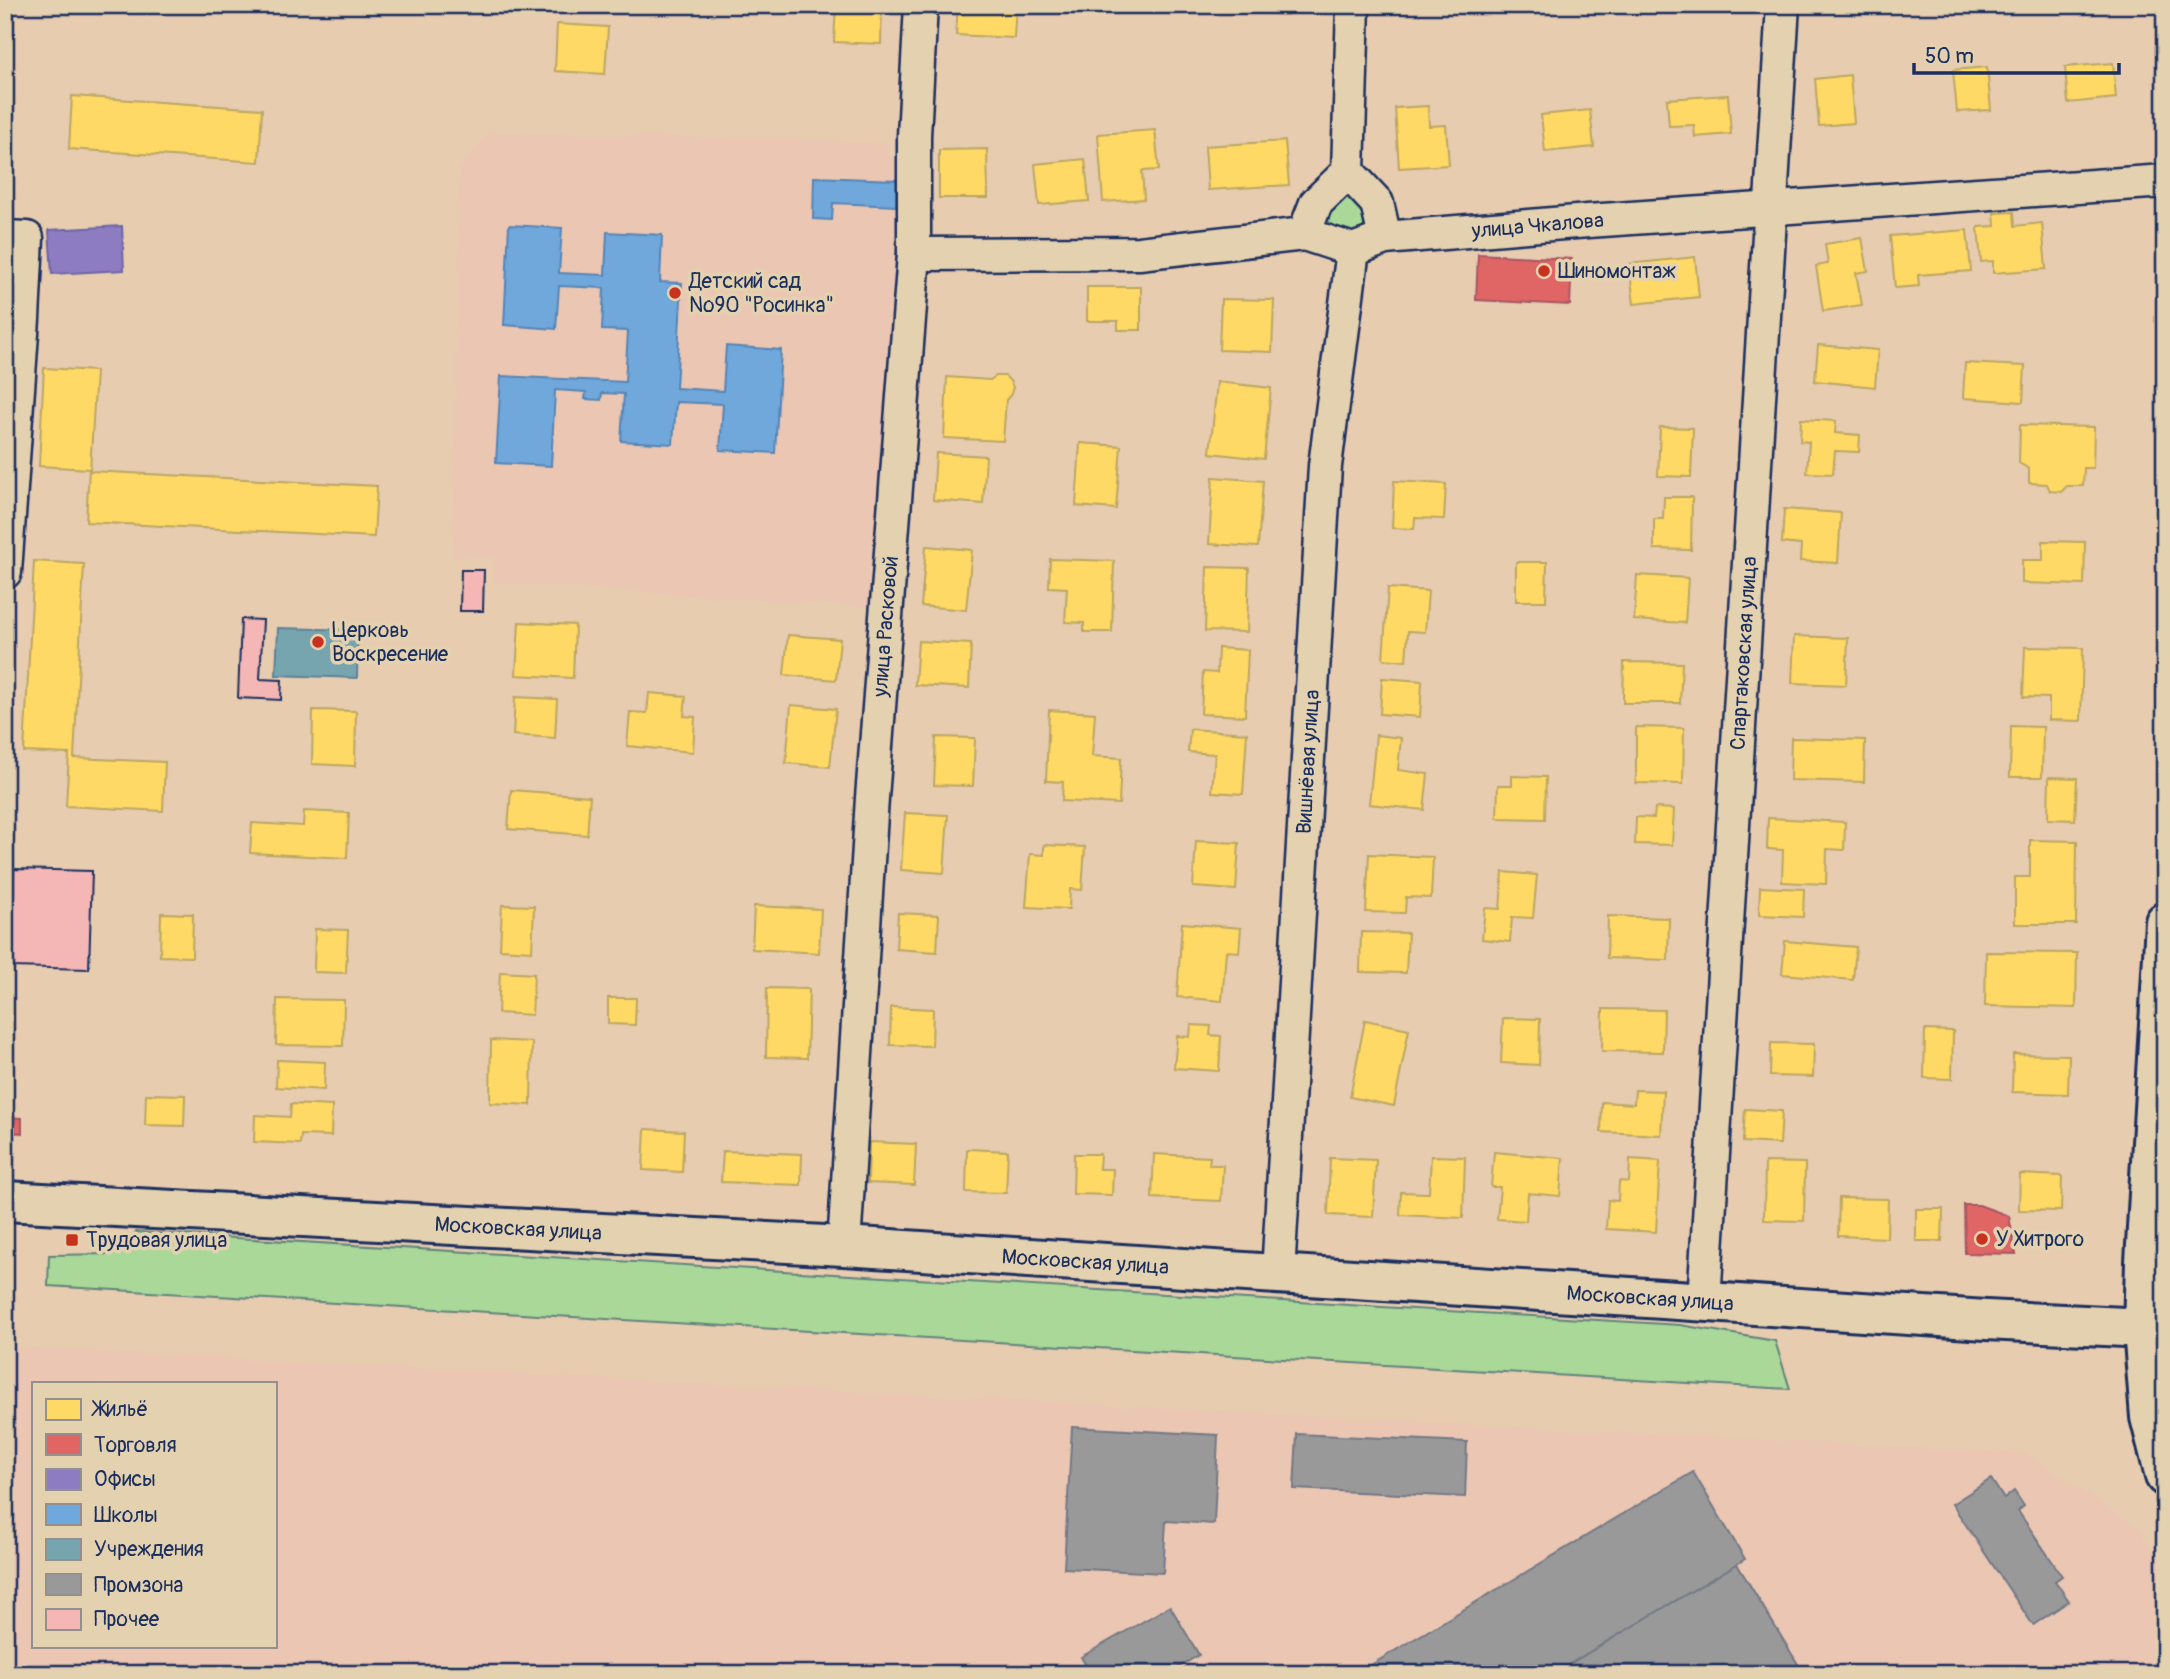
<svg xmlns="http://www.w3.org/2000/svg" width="2170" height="1679" viewBox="0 0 2170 1679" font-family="Pangolin,sans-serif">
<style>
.built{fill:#ebc6b2;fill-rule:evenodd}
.green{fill:#a9d899;stroke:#62847c;stroke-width:2}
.homes{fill:#ffd966;stroke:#bba664;stroke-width:2}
.shops{fill:#e06666;stroke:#a55664;stroke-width:2}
.offices{fill:#8e7cc3;stroke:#6c65a5;stroke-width:2}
.schools{fill:#6fa8dc;stroke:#5684b6;stroke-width:2}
.public{fill:#76a5af;stroke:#5b8297;stroke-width:2}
.industry{fill:#999;stroke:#737987;stroke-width:2}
.building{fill:#f4b7b6;stroke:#1b2f5e;stroke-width:2}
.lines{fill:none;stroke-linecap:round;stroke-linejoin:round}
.street-casing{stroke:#1b2f5e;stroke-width:37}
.secondary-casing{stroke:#1b2f5e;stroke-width:44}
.street{stroke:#e4d1af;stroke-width:32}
.secondary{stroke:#e4d1af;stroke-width:38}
.poi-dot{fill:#c8321e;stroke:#e4d1af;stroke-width:2.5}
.labels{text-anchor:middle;stroke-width:7;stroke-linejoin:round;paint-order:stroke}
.street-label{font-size:21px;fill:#1b2f5e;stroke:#e4d1af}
.poi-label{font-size:21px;fill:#1b2f5e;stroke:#e4d1af;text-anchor:start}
</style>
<rect width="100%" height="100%" fill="#e7ccb0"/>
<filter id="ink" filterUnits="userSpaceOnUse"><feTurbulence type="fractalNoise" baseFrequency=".0143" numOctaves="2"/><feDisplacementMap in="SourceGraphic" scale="14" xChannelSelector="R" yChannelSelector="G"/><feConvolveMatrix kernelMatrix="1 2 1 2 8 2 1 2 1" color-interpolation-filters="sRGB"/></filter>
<g filter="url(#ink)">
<g class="built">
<path d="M490,132l395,11 16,36 -28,428 -379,-25 1,-25h-42l7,-387z"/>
<path d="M5,1347l2020,107 113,74 27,42v104h-2160zM33,1383h242v263h-242z"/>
</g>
<g class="green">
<path d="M1354,195l15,23 -7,11 -17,4 -13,-3 -6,-8 -2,-11 9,-12z"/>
<path d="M136,1232l1544,93 95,16 15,48 -1742,-103 1,-31 64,-1z"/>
</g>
<g class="homes">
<path d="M836,5h46l-1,39 -47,-2z"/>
<path d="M958,5h58l-2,33 -58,-3z"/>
<path d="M1224,5h64l-1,10 -63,-5z"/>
<path d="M557,24l51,3 -3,47 -50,-3z"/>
<path d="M2113,63l3,35 -48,5 -3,-36z"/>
<path d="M1987,67l4,43 -34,2 -4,-42z"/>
<path d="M1850,75l4,48 -35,3 -4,-47z"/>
<path d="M1728,95l3,39 -36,3 -1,-12 -25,1 -2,-27z"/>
<path d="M72,96l190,13 -3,53 -190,-13z"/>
<path d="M1428,106l1,20 17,-1 3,40 -50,3 -4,-60z"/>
<path d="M1590,110l4,37 -49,5 -4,-37z"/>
<path d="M1155,130l4,40 -17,1 2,28 -41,3 -5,-68z"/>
<path d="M1285,141l4,44 -81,5 -3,-44z"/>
<path d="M987,149l1,49h-49v-48z"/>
<path d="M1085,159l4,42 -50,4 -4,-41z"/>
<path d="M2014,212l1,14 27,-3 4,46 -53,4v-12l-12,1 -3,-35 17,-1 -1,-13z"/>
<path d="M1967,230l4,41 -53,4 1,11 -24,2 -5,-52z"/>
<path d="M1862,238l6,33 -12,2 6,32 -39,6 -7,-45 12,-2 -3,-20z"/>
<path d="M1695,257l4,40 -65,7 -5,-40z"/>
<path d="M1087,287h54v43h-23v-9h-31z"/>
<path d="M1221,299l53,1 -2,52 -53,-2z"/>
<path d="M1818,345l60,5 -3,37 -60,-6z"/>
<path d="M1965,363l60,3 -2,36 -60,-4z"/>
<path d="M44,368l52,3 -6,100 287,15 -3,51 -288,-15 3,-53 -50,-3z"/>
<path d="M996,376h9l5,5 3,6 -2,7 -5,6 -3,41 -59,-3 3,-61 43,3z"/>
<path d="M1217,382l54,6 -7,71 -54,-6z"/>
<path d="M1801,419l35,2 -1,12 25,2 -1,17 -24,-1 -2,23 -26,-1 2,-31 -9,-1z"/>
<path d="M2020,425l74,2 -1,41h-9l-1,18h-16l-6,6 -11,-1 -3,-7 -18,-1v-14l-10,-6z"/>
<path d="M1660,427l33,1 -2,49 -33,-1z"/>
<path d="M1080,443l41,3 -5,63 -40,-3z"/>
<path d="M936,453l50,3 -3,48 -50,-4z"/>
<path d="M1213,477l50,4 -5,66 -49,-3z"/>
<path d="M1394,481l52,3 -2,35 -29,-1 -1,11 -22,-1z"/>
<path d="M1664,497h28l-1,53 -37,-1v-30h9z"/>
<path d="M1784,509l57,4 -3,50 -38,-2 1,-16 -19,-2z"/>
<path d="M2043,541l42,1 -1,43 -62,-2v-23h21z"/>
<path d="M926,546l46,4 -6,60 -45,-4z"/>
<path d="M1050,559l64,2 -2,71h-28v-9l-19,-1 2,-34 -18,-1z"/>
<path d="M34,561l50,3 -10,194 91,4 -2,49 -97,-5 3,-52 -45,-2z"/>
<path d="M1516,562h31l-1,39h-30z"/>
<path d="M1207,567l42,1 -2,64 -42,-1z"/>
<path d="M1637,575l51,3 -3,45 -51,-3z"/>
<path d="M1388,588l40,3 -3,41 -17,-1 -2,30 -23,-2z"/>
<path d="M519,622l56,3 -2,53 -57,-3z"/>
<path d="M788,635l52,4 -4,41 -52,-5z"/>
<path d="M1794,636l54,2 -2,47 -54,-2z"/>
<path d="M918,641l53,3 -2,44 -54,-3z"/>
<path d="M2025,647l58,1 -2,73 -32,-1v-22l-26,-1z"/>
<path d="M1218,648l30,2 -3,66 -44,-2 2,-42 14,1z"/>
<path d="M1624,662l58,1 -2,40h-57z"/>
<path d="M1382,678l40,3 -2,36 -40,-3z"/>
<path d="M649,693l37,3 -2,20 11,1 -2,35 -66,-6 3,-34 17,1z"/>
<path d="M515,697l42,2 -2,39 -42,-3z"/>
<path d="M791,705l45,4 -6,58 -44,-4z"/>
<path d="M313,710l43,1 -1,55 -43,-2z"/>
<path d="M1049,710l46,3 -3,43 29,2 -2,46 -57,-3 1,-19 -17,-1z"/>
<path d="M2011,726l32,1 -1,50h-32z"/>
<path d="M1636,727l48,1 -1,56 -47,-1z"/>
<path d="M1190,729l57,4 -4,61 -31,-2 3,-38 -27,-2z"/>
<path d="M1376,735l25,3 -3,32 30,4 -4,36 -55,-6z"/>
<path d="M936,737l39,1 -2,48 -39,-1z"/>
<path d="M1791,738l74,2 -1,42 -74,-2z"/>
<path d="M1512,776l34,1 -1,42 -48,-1 1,-33h14z"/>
<path d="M2049,777l28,1 -2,42 -27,-1z"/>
<path d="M511,790l79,6 -3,39 -79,-6z"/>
<path d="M1655,808l19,1 -2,36 -37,-1 1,-27 18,1z"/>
<path d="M304,811l45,2 -2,45 -97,-5 2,-30 51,3z"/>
<path d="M905,813l43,2 -4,58 -43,-3z"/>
<path d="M1768,818l77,4 -1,28 -17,-1 -1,35 -44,-2 1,-32 -16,-1z"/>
<path d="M2030,840l47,1 -1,83h-61v-47h15z"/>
<path d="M1196,841l43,2 -3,47 -43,-3z"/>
<path d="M1044,845l41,2 -3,43 -12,-1 -1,20 -43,-2 4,-53 14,1z"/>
<path d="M1369,854l64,3 -2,41 -25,-1 -1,16 -39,-1z"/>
<path d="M1503,872l34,3 -4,43 -21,-1 -2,25 -28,-3 3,-31 15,1z"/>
<path d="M1760,887l44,2 -1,28 -44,-2z"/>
<path d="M502,905l32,1 -2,45 -32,-2z"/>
<path d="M754,906l67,3 -2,44 -67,-4z"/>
<path d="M161,913l32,1 -1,43 -32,-1z"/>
<path d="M898,913l41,2 -2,37 -41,-3z"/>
<path d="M1608,916l61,2 -1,42 -61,-2z"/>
<path d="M1182,923l59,5 -2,24 -13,-1 -4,50 -45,-4z"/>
<path d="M315,929l33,1 -2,43 -32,-1z"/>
<path d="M1361,932l47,1 -2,40 -46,-1z"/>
<path d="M1785,941l71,6 -3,33 -71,-6z"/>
<path d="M1986,952l91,1 -1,55 -91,-2z"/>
<path d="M500,972l34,2 -2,41 -34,-2z"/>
<path d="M767,988l42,1 -2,69 -41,-1z"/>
<path d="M608,998h28l-1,27 -27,-1z"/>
<path d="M277,999l67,1 -1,46 -67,-1z"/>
<path d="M891,1007l42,2 -1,37 -42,-1z"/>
<path d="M1603,1009l61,1 -1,42 -61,-1z"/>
<path d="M1503,1018l37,1 -1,46 -38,-2z"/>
<path d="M1365,1020l44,9 -15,77 -44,-9z"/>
<path d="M1191,1025l20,1 -1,9 11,1 -2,35 -45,-3 3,-32 13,1z"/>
<path d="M1925,1030l28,1 -1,48 -28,-1z"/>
<path d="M491,1040l41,2 -1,63 -41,-2z"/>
<path d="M1771,1043l43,1 -1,33 -43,-1z"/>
<path d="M2013,1054l56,1 -1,39 -56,-2z"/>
<path d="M277,1060l48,2 -1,28 -48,-3z"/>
<path d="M1635,1090l28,1 -2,44 -60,-3 1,-30 32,2z"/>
<path d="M146,1094l39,1 -1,31 -39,-1z"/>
<path d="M291,1104l41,2 -1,30 -30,-1 -1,9 -46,-2 1,-27 35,2z"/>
<path d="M1745,1109l37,2 -2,33 -37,-2z"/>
<path d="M645,1129l39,2 -2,41 -39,-2z"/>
<path d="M869,1142l47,2 -2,41 -46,-2z"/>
<path d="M967,1149l41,2 -2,42 -40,-1z"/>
<path d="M723,1151l79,3 -1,31 -80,-3z"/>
<path d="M1494,1152l69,6 -3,38 -32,-3 -2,28 -29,-2 3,-32h-9z"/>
<path d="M1074,1154h26l-1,15h14l-1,26 -39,-1z"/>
<path d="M1154,1154l56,3 -1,8h14l-2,36 -69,-3z"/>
<path d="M1431,1156l34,1 -2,61 -63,-3 1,-23 28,1z"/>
<path d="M1330,1158l46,2 -3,57 -45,-2z"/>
<path d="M1630,1159l30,2 -4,71 -50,-3 2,-29 10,1 1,-20 10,1z"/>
<path d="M1765,1162l40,1 -1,58 -40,-1z"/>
<path d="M2020,1174l42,2 -1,35 -42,-1z"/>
<path d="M1839,1198l49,1 -1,39 -49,-2z"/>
<path d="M1916,1209h27l-1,32h-26z"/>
</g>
<g class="shops">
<path d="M1478,254l94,5 -2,46 -94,-5z"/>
<path d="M6,1117l16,1v15l-16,-1z"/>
<path d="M1964,1205h15l30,11 7,38 -51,-1z"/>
</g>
<path class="offices" d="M122,226l2,44 -72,4 -3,-44z"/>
<g class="schools">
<path d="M814,177l83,3 -1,26 -63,-3 -1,17 -19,-1z"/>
<path d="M509,225l53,3 -3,45 46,2 2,-43 55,3 -2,47 22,1 -6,105 47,3 3,-45 55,4 -6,103 -55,-3 3,-46 -47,-2 -3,42 -52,-3 3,-47 -22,-1 -1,7 -16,-1 1,-7 -31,-2 -4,76 -55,-3 5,-87 124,6 3,-51 -26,-1 2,-42 -45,-2 -3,43 -52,-4z"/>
</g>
<path class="public" d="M278,628l80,2 -1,48 -81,-3z"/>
<g class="industry">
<path d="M1072,1427l146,8 -4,89 -48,-3 -3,52 -99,-5z"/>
<path d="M1297,1434l170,8 -2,55 -171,-8z"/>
<path d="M1693,1472l52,87 -8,5 -184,110h-197z"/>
<path d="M1991,1479l13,20 10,-8 10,15 -6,5 44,65 -7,5 14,20 -36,24 -81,-121z"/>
<path d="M1737,1564l67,110h-251z"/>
<path d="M1170,1606l29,49 -32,19h-76l-10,-17z"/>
</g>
<g class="building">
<path d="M461,570h23l-1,41h-23z"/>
<path d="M241,619l22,1 -3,59 22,1 -1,20 -43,-2z"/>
<path d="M14,869l78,2 -3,98 -78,-2z"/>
</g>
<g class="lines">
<defs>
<g id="street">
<path d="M1348,172l29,31 8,35"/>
<path d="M1304,234l12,-31 32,-31 5,-167"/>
<path d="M5,237l22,1 -4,81 -18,253"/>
<path id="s1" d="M914,254l225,-1 165,-19 49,16 32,-12 203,-17 577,-40"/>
<path id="s2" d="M844,1246l28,-448 42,-544v-118l7,-131"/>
<path id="s3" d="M1278,1274l47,-808 28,-216"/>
<path id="s4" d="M1704,1301l79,-1296"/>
</g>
<g id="secondary">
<path d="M2165,922l-20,340 -2,66 7,89 15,59"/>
<path id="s5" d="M5,1201l839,45 1142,74 179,9"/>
</g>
</defs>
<use href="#street" class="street-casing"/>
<use href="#secondary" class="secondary-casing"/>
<use href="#street" class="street"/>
<use href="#secondary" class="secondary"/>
</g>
</g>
<g class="poi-dot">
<circle cx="1544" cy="271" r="7"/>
<circle cx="675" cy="293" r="7"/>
<circle cx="318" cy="642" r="7"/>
<circle cx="1982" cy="1239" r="7"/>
<rect x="65" y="1233" width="14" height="14" rx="3.5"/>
</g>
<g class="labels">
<g class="street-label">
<text dy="7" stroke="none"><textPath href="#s1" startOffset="630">улица Чкалова</textPath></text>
<text dy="7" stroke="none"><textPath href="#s2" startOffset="621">улица Расковой</textPath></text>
<text dy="7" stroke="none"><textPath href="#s4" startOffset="649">Спартаковская улица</textPath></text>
<text dy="7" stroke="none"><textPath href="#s3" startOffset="513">Вишнёвая улица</textPath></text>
<text dy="7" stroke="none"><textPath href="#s5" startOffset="514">Московская улица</textPath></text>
<text dy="7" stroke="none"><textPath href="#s5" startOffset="1082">Московская улица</textPath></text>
<text dy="7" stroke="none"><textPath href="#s5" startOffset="1648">Московская улица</textPath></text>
</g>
<g class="poi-label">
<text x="1558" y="278">Шиномонтаж</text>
<text x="689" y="288">Детский сад<tspan x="689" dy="24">№90 "Росинка"</tspan></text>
<text x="332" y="637">Церковь<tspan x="332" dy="24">Воскресение</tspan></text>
<text x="1996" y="1246">У Хитрого</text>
<text x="86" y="1247">Трудовая улица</text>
</g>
</g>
<rect width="2170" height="1679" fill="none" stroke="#e4d1af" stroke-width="28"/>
<rect x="14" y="14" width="2142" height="1651" fill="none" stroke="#1b2f5e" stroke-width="2.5" filter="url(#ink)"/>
<rect x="32" y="1382" width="245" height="266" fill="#e4d1af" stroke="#94908f" stroke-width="2"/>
<rect x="46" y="1399" width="35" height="21" fill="#ffd966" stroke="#94908f" stroke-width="2"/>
<text x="94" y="1416" font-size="21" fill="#1b2f5e">Жильё</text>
<rect x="46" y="1434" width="35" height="21" fill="#e06666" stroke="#94908f" stroke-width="2"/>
<text x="94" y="1452" font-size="21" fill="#1b2f5e">Торговля</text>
<rect x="46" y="1469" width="35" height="21" fill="#8e7cc3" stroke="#94908f" stroke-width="2"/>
<text x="94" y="1486" font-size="21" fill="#1b2f5e">Офисы</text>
<rect x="46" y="1504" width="35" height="21" fill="#6fa8dc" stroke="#94908f" stroke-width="2"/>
<text x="94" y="1522" font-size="21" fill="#1b2f5e">Школы</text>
<rect x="46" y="1539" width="35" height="21" fill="#76a5af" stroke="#94908f" stroke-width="2"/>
<text x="94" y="1556" font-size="21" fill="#1b2f5e">Учреждения</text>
<rect x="46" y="1574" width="35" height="21" fill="#999999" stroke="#94908f" stroke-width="2"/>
<text x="94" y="1592" font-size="21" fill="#1b2f5e">Промзона</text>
<rect x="46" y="1609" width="35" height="21" fill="#f4b7b6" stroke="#94908f" stroke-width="2"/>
<text x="94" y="1626" font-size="21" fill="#1b2f5e">Прочее</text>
<path d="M1914 63v10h205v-10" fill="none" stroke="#1b2f5e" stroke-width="3.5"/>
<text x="1925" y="63" font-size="21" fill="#1b2f5e" stroke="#e4d1af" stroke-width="5" paint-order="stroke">50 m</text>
</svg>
